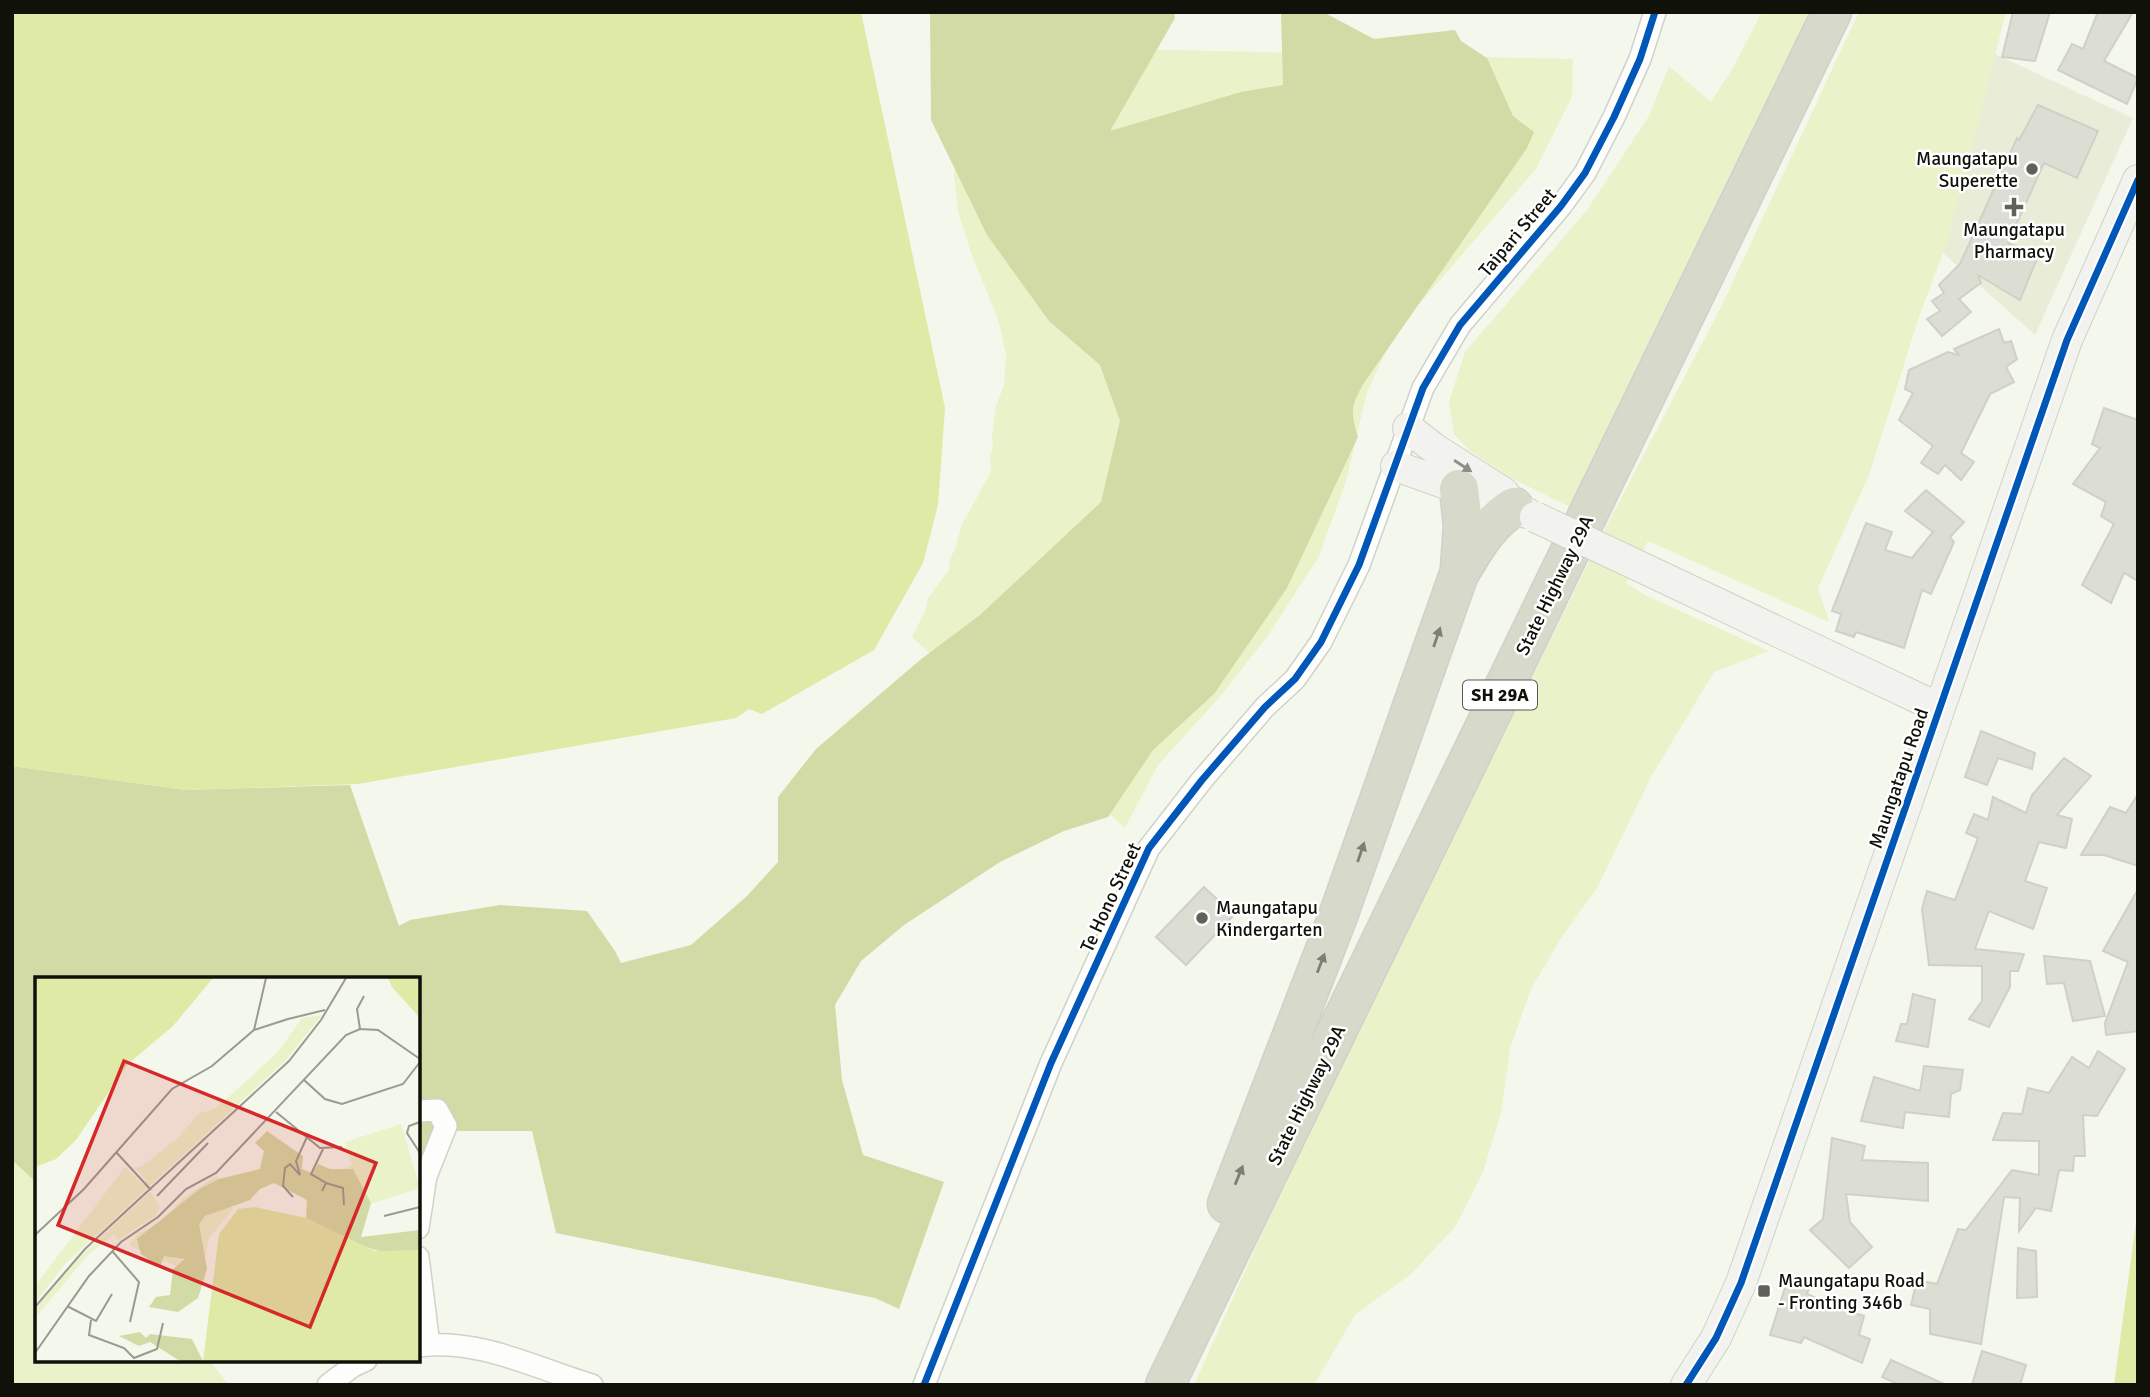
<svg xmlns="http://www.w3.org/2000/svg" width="2150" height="1397" viewBox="0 0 2150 1397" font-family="Signika,sans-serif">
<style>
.built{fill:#e9edd8}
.green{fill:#eaf2ca}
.forest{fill:#d2dba5}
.water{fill:#dfeaa7}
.building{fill:#dcded4;stroke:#cfd1c8;stroke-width:2}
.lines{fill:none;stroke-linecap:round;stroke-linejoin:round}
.street-casing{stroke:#d0d2c9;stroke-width:24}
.secondary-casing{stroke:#d0d2c9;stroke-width:32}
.highway-casing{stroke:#d0d1cc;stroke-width:41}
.street{stroke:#fdfefc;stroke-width:21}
.secondary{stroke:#f2f3ee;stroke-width:30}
.highway{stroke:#d7d9ca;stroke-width:38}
.secondary-bridge-casing{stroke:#d0d2c9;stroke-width:32;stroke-linecap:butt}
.secondary-bridge{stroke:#f2f3ee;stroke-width:30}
.cycleway-casing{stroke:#fff;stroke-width:11}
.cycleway{stroke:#0057b8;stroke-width:7}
.oneway{fill:#8c8e87}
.oneway2{fill:#7d7f74}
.poi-dot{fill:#606259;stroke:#fff;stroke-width:2.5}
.labels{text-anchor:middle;stroke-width:5;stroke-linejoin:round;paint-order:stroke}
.shield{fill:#fff;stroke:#585954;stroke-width:2}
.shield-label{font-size:18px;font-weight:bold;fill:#10120a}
.poi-label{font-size:19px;fill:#10120a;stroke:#fff;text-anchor:start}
.street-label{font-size:19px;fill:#10120a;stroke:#fff}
.inset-road{fill:none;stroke:#999b91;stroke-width:2}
.view{fill:#d62828;fill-opacity:0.15;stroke:#d62828;stroke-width:3.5}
.inset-edge{fill:none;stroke:#10120a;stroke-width:3.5}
</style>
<rect width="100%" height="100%" fill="#f4f7eb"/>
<path class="built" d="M1995,54l138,64 -98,217 -92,-82z"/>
<g class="green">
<path d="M1762,12h53l-239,498 -67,-33 -40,-27 -15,-16 -5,-32 16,-50 122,-142 62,-94 20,-50 42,36 23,-36z"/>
<path d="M1859,12h147l-58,228 -28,74 -51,161 -51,113 11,34 -181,-81 -22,42 21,13 122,55 -55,21 -63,105 -54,111 -36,50 -31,53 -20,58 -9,64 -18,59 -28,55 -44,47 -56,41 -41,70h-120l74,-165 137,-286 202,-409 113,-216z"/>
<path d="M948,45l625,14 -1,38 -36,72 -141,163 -28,60 -21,89 -27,75 -52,81 -49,62 -60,66 -33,63 -213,-191 14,-28 2,-11 21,-28 1,-11 6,-12 5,-21 30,-54 -1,-16 3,-8 -1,-13 4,-29 8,-21 2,-31 -8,-35 -28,-69 -12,-39 -4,-36 1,-8z"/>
<path d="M12,1061l25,22v277h172l20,25h-217z"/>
</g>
<path class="forest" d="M930,12h244l1,6 -65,113 131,-39 42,-7 -2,-73h42l51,27 81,-9 6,11 26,17 26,58 21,16 -7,16 -163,235c-13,22 -14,29 -6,54l-71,151 -73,106 -61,56 -45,67 -44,14 -64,31 -96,63 -43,36 -26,44 7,75 21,75 81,27 -45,127 -24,-11 -319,-65 -24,-102h-90l-24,89v-241h-381v204l-25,-23v-394l174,24 164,-5 49,141 11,-6 90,-15 87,6 28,40 6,12 70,-18 56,-49 31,-34v-65l38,-48 104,-89 60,-45 121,-113 19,-81 -20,-56 -51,-44 -62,-86 -56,-115z"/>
<g class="water">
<path d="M12,12h849l84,396 -7,97 -15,58 -49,87 -112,64 -13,-5 -13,9 -378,66 -172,6 -174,-24z"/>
<path d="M2138,1212v173h-24l23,-170z"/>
</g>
<g class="building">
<path d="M2013,12h37l-15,49 -33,-4z"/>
<path d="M2098,12h35l-29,49 34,17 -11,26 -69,-34 14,-26 11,5z"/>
<path d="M2038,105l60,26 -21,47 -33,-15 -36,80 30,13 -18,44 -42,-25 3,8 -22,16 12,13 -29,24 -15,-17 13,-8 -8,-10 12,-8 -5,-8 21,-21 57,-126 2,2z"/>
<path d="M1999,329l5,14 7,-2 6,18 -11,8 8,15 -24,12 -29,59 13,9 -13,18 -16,-15 -7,9 -17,-11 12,-17 -34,-26 14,-27 -8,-4 4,-19 39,-18 11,3 -5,-6z"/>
<path d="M2104,408l34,12v161l-14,-8 -13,30 -29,-18 32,-61 -13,-8 5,-14 -33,-18 27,-36 -8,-4z"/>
<path d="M1926,490l38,32 -14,15 4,5 -23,52 -9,-4 -18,58 -48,-16 -2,5 -18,-6 5,-17 -9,-3 34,-88 26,9 -7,18 27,8 21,-26 -28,-21z"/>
<path d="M1981,731l54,22 -3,16 -34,-11 -11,27 -22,-8z"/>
<path d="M2064,758l27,18 -34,39 15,4 -6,29 -27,-6 -14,39 22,7 -14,41 -44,-18 -14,38 49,5 -6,17h-8v16l-21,40 -20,-8 13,-18v-35l-53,-1 -7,-56 5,-18 28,9 23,-62 -12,-5 8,-19 14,6 5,-23 33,16 6,-18z"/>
<path d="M2138,794v72l-34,-11h-23l29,-48 16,6z"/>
<path d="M1204,887l30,28 -48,50 -30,-28z"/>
<path d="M2138,889v142l-32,4 -1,-12 23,-61 -25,-11z"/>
<path d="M2044,956l46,5 15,55 -32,5 -9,-38 -17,1z"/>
<path d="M1913,994l22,6 -7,47 -32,-6 5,-17h6z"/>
<path d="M2098,1051l27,18 -28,47 -14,-1 2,41h-11l-1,15 -14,-1 -8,41 -15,-3 -17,23 1,-33 -16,-1 -23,147 -51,-10v-25l-19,-4 6,-25 20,4 21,-55 8,1 46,-60 27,5v-34l-46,-1 10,-27 19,1 6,-26 21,5 23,-36 17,11z"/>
<path d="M1924,1066l39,4 -3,20 -9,4 -2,23 -44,-5 -2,16 -42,-7 13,-44 46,14z"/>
<path d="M1832,1138l33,8 -3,14 66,3v38l-82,-7 4,28 22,25 -23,21 -39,-38 13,-11z"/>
<path d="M2018,1248l18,3 1,46 -20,1z"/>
<path d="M1788,1278l22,8 -3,8 26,11 -1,1 32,10 -5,19 11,4 -8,24 -58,-26 -3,6 -31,-8z"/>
<path d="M1982,1351l44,14 -6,20h-48z"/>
<path d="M1891,1360l55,25h-46l-18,-8z"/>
</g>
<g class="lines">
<defs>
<g id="street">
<path d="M418,1111l19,-1 9,16 -20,50 -8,52"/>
<path d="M418,1257l11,88"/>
<path d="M418,1346c61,-8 117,22 174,39"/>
<path d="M328,1385l25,-19 13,-6"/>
<path d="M924,1385l127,-322 98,-215 53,-68 63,-73 30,-28 26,-37 38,-77 64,-177 37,-63 101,-119 24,-33 29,-56 26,-58 15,-47"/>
</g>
<g id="secondary">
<path d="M1408,428l27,21 69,44"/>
<path d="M1396,466l131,47"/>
<path d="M1662,577l277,131"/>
<path d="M1686,1385l30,-47 25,-55 326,-943 71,-160"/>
</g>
<g id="highway">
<path d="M1459,489l4,36 -3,43"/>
<path d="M1227,1204l111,-288 121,-342c16,-26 29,-51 55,-67"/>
<path d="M1165,1385l667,-1373"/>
</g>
</defs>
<use href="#street" class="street-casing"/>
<use href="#secondary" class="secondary-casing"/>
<use href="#highway" class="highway-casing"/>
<use href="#street" class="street"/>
<use href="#secondary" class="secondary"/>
<use href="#highway" class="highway"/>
<defs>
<path id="secondary-bridge" d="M1535,517l127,60"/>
</defs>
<use href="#secondary-bridge" class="secondary-bridge-casing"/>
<use href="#secondary-bridge" class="secondary-bridge"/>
<defs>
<g id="cycleway">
<path d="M924,1385l127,-322 98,-215 53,-68 63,-73 30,-28 26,-37 38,-77 64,-177 37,-63 101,-119 24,-33 29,-56 26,-58 15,-47"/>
<path d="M1686,1385l30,-47 25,-55 326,-943 71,-160"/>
</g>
</defs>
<use href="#cycleway" class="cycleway-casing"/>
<use href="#cycleway" class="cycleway"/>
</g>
<defs><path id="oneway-solid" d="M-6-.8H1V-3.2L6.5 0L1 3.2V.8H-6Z" transform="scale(1.75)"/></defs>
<use class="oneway" href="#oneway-solid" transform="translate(1463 466) rotate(33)"/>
<g class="oneway2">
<use href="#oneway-solid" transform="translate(1437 637) rotate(-71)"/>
<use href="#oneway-solid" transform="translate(1361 852) rotate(-71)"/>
<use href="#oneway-solid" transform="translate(1321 963) rotate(-69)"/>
<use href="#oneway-solid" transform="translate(1239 1175) rotate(-68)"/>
</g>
<g class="poi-dot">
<circle cx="2032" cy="169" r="7"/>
<path d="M2010.5 196.5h7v7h7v7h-7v7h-7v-7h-7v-7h7z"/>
<circle cx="1202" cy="918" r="7"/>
<rect x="1757" y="1284" width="14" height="14" rx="3.5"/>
</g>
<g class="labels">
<rect class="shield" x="1463" y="680.5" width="74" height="29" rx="5"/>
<g class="shield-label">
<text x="1500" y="701">SH 29A</text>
</g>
<g class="poi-label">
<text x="2018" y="165" text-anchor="end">Maungatapu<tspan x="2018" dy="22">Superette</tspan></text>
<text x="2014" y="236" text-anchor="middle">Maungatapu<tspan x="2014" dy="22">Pharmacy</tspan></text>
<text x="1216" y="914">Maungatapu<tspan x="1216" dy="22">Kindergarten</tspan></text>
<text x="1778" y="1287">Maungatapu Road<tspan x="1778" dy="22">- Fronting 346b</tspan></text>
</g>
<g class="street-label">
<text transform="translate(1517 232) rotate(-50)" y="7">Taipari Street</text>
<text transform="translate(1554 585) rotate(-64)" y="7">State Highway 29A</text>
<text transform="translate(1898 778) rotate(-71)" y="7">Maungatapu Road</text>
<text transform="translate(1110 897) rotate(-65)" y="7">Te Hono Street</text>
<text transform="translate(1306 1095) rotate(-64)" y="7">State Highway 29A</text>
</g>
</g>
<g transform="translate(35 977)">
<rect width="385" height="385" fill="#f4f7eb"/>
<path d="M287,38l-38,47 -219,202 -30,39v-17l90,-119 18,18 4,-4 -13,-14h7l37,-29 20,-24 16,-5 26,-22 38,-35 24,-34zM366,147l19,64 -59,19 -18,-37 9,-5 -7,-23zM182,199l16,33 -24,29 -8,39 -72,-32 9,-11 24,-12 20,-23zM115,215l10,15 -5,9 -37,24 -4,-6 -26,21 -53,63v-8l33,-42z" fill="#eaf2ca"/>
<path d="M232,154l36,25 -1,13 10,4 6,-9 12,5h23l18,34 -10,34 59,-7v20l-35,3 -28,-9 -51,-26 1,-18 -33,-17 -14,6 -10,11 -45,16 -6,8 8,45 -9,29 -20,14 -29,-5 7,-10 14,-2 3,-26 12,-10 -21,-3 -4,11 -19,-13 -4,-15 64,-51 18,-9 41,-10 4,-18 -9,-8zM105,355l6,6 4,-4 42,5 11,22h-23l-30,-19 -11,4 -20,-10z" fill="#d2dba5"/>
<path d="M0,1h178l-40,48 -45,38 -52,76 -20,19 -21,8zM353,1h32v40l-28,-31zM220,230l51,11 69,33 45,-1v111h-217l16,-127 19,-25z" fill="#dfeaa7"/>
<path class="inset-road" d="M253,42l37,-9M325,52l-3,-20 7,-13M219,53l12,-52M269,103l21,19 17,5 61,-20 17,-22M241,135l44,36 22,-1M385,145l-11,4 -2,7 13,20M81,175l35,38M291,206l17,5 1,17M287,214l4,-8 -15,-9 12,-25M122,219l51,-53M258,220l-10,-11 2,-18 5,-4 10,11 -4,-14 11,-24M349,239l36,-9M0,258l49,-46 88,-100 40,-23 42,-36 34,-11M78,275l26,30 -9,40M32,329l29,15 16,-27M0,330l50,-58 204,-188 32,-41 25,-42M56,343l-2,15 35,13 10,10 23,-9 6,-26M0,376l54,-77 32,-34 37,-25 28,-28 30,-16 130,-138 14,-6 18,1 42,29"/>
<path class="view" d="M89,84l252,102 -66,164 -252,-102z"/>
<rect width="385" height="385" class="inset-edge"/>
</g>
<rect width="2150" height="1397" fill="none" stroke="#10120a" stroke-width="28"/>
</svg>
